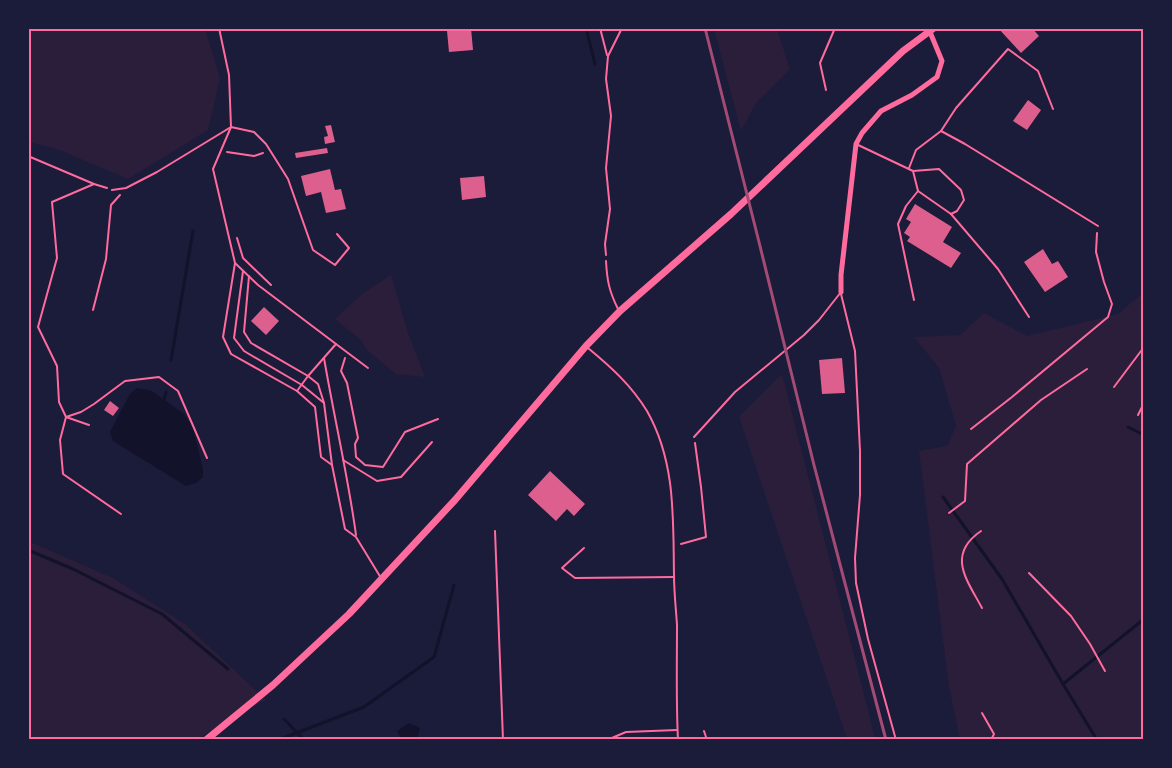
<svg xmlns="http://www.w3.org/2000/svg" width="1172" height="768" viewBox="0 0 1172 768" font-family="'Varela Round',sans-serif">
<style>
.green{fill:#2a1e3b}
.water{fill:#12122b}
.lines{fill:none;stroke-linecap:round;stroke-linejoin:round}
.stream{stroke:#12122b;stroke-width:3}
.building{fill:#dd5f8e}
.path{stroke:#ff6b9d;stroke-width:2}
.service{stroke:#ff6b9d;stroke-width:2}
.minor{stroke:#ff6b9d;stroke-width:5}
.tertiary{stroke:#ff6b9d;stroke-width:7}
.rail{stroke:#a44b75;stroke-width:3}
.neatline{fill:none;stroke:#ff6b9d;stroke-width:2}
</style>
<rect width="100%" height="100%" fill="#1b1b3a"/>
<g class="green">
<path d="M28,29h177l15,49 -12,52 -80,49 -71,-30 -28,-7z"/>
<path d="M714,29h63l13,40 -34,34 -15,28z"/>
<path d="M391,275l17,58 17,44 -29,-3 -29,-24 -6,-10 -26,-21 27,-25z"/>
<path d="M1143,293v446h-183l-11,-52 -30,-236 28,-5 9,-20 -17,-58 -25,-31 46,-2 24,-22 43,23 91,-22z"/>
<path d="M782,374l87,340 6,25h-28l-108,-322z"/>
<path d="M28,541l85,37 72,46 81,76 -36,18 -32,21h-169z"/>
</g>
<g class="water">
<path d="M137,388l15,3 32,23 9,13 10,43v7l-7,6 -10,3 -73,-45 -3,-9 20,-38z"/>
<path d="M409,723l11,5 -3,11h-16l-4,-8z"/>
</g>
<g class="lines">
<g class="stream">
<path d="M586,28l9,36"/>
<path d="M171,360l22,-129"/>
<path d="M164,400l2,-8"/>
<path d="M1128,427l16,8"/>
<path d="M943,497l59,82 61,105"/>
<path d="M28,550l45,19 89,45 66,55"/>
<path d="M284,719l20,21"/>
<path d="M697,738v2"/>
<path d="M278,740l86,-33 70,-50 20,-72"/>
<path d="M1097,740l-34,-56 81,-65"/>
</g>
</g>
<g class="building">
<path d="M471,28l2,22 -24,2 -2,-21z"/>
<path d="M998,28h34l7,8 -18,17z"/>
<path d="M1028,100l13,10 -14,20 -14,-9z"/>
<path d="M331,125l4,17 -10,2 -1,-7 4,-1 -3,-10z"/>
<path d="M327,148l1,5 -32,5 -1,-5z"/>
<path d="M330,169l5,21 6,-1 5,20 -20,4 -5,-21 -15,4 -5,-20z"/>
<path d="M484,176l2,21 -24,3 -2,-22z"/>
<path d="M915,204l37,23 -9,15 18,11 -10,15 -44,-27 3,-4 -6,-4 7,-11 -5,-3z"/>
<path d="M1043,249l9,15 6,-3 10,16 -23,15 -21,-30z"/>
<path d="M264,307l15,14 -13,14 -15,-14z"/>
<path d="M842,358l3,35 -23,1 -3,-34z"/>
<path d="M110,401l9,7 -6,8 -9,-6z"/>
<path d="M550,471l35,33 -11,12 -7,-7 -11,12 -28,-26z"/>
</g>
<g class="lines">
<g class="path">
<path d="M600,28l7,27"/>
<path d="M826,90l-6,-27 15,-35"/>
<path d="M227,152l27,4 9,-3"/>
<path d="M28,156l66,28"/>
<path d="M237,238l6,20 28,27"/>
<path d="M606,255l-1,-11 5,-35 -4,-41 5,-52 -5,-37 2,-23 14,-28"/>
<path d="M93,310l13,-51 5,-54 9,-10"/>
<path d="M345,358l-4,13 6,12 11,55 -3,6 1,13 9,8 18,2 22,-35 33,-13"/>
<path d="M1114,387l30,-40"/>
<path d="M1138,415l6,-12"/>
<path d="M89,425l-23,-8 -7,-15 -2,-36 -19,-39 19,-69 -5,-56 42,-18 13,4"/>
<path d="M971,429l41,-32 96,-80 4,-13 -8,-22 -8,-30 1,-19"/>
<path d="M949,513l16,-12 2,-37 74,-64 46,-31"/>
<path d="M121,514l-58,-40 -3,-34 6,-23 15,-5 13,-8 31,-23 34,-4 19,14 29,67"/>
<path d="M495,531l8,209"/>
<path d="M981,531c-35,24 -14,49 1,77"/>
<path d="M681,544l25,-7 -5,-50 -6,-44"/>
<path d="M1029,573l42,43 19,28 15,27"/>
<path d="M982,713l12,21 -2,4 -4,2"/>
<path d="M704,731l3,9"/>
</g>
<g class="service">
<path d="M219,28l10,47 2,52 -18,42 22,94 23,22 78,59 -28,32 -11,15"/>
<path d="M941,131l24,13 133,82"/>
<path d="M856,144l57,27 5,20 33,23 6,-3 7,-11 -3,-10 -22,-21 -26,2"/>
<path d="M909,168l7,-18 25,-19 15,-23 52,-59 30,22 15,38"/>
<path d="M112,190l14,-2 31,-16 74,-45 23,5 12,12 22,35 25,71 22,15 14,-17 -12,-14"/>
<path d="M951,214l47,55 31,48"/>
<path d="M606,261c1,19 3,30 12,48"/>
<path d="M235,263l-12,74 8,17 66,37 18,16 6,50 11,8 13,64 11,8 25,41"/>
<path d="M243,271l-9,67 10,13 58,34 22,18 8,62"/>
<path d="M249,276l-5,56 7,11 57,33 10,8 6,19"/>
<path d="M841,294l14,57 5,100v44l-5,63 1,25 12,56 28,101"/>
<path d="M914,300l-16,-76 8,-18 12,-15"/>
<path d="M336,344l32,24"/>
<path d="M588,348c23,19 43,37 59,63 29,51 26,108 27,164 0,17 2,34 3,50 0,38 -1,76 1,115"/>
<path d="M324,358c10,59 24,118 32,177"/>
<path d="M694,437l41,-45 69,-57 15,-15 22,-28"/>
<path d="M343,460l34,21 24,-4 31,-35"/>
<path d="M584,548l-22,20 13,10 99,-1"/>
<path d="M607,740l19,-8 51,-2"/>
</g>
<path class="minor" d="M841,292v-17l15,-131 6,-11 19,-22 31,-16 25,-18 5,-16 -12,-29"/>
<path class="tertiary" d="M206,740l67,-55 76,-71 106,-114 131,-154 34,-35 111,-97 172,-163 31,-23"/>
<path class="rail" d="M705,28l54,214 55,223 72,275"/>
</g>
<rect width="1172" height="768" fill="none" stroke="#1b1b3a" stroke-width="60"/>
<rect x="30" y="30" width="1112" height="708" class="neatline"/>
</svg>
